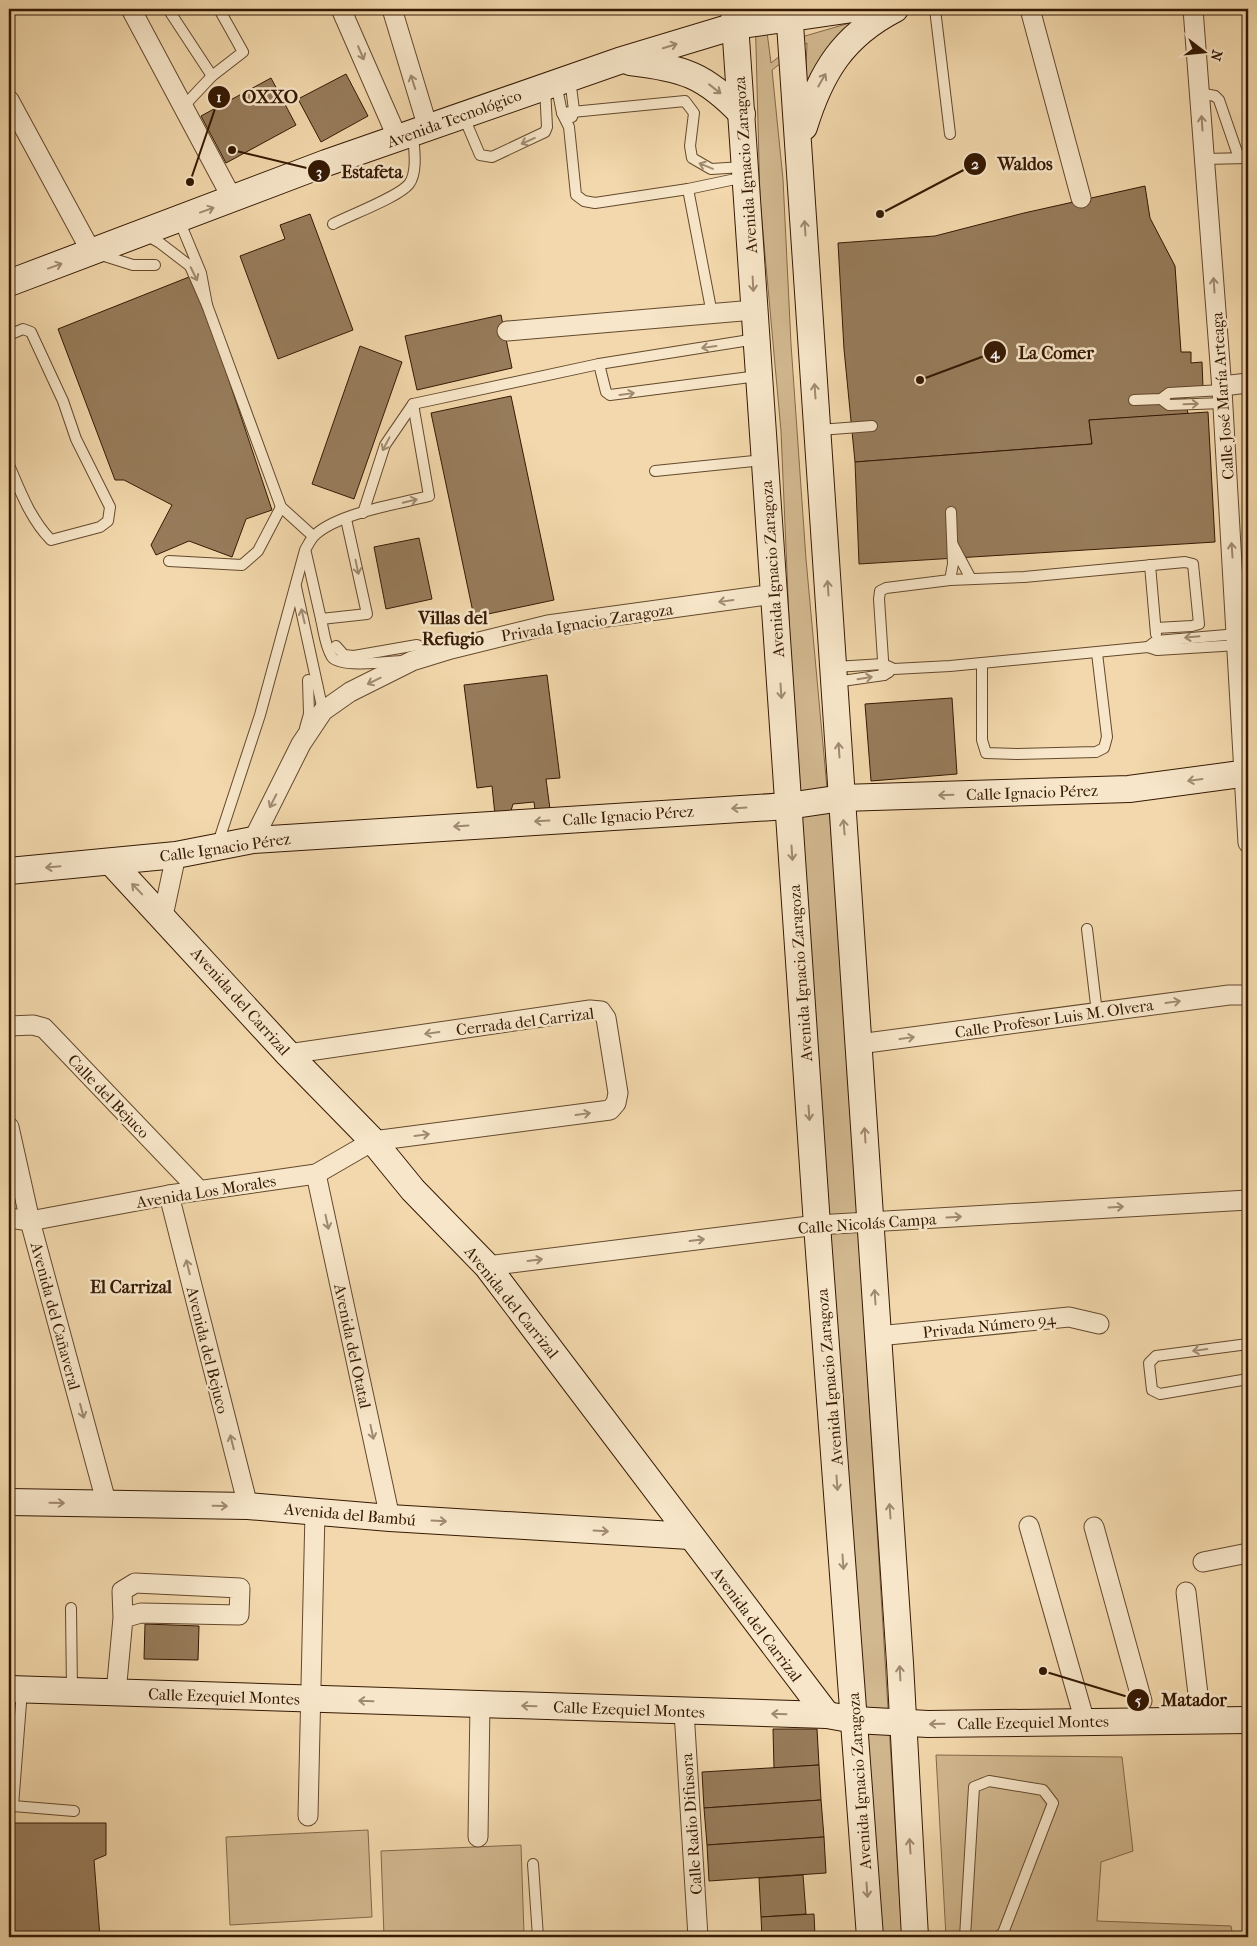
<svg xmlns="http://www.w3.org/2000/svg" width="1257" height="1946" viewBox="0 0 1257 1946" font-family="'IM FELL French Canon',serif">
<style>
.green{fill:#d2b88f;stroke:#846849}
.building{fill:#977c5b;stroke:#351903}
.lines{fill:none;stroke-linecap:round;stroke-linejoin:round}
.lane-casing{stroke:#64492d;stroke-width:12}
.street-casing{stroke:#64492d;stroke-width:21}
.secondary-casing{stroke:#351903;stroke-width:28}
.lane{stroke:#f7e6c9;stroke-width:10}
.street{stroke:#f7e6c9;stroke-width:19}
.secondary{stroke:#f7e6c9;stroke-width:26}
.oneway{stroke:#a08a70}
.labels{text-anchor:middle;stroke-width:5;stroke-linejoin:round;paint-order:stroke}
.street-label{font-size:16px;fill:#351903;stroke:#f7e6c9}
.neighbourhood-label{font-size:18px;font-weight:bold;fill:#351903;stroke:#f7e6c9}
.leader{fill:none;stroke:#351903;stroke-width:2}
.callout-dot{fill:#351903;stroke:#f7e6c9;stroke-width:2}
.mark-label{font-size:15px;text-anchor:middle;font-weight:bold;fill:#fff}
.callout-label{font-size:18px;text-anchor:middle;font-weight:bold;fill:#351903;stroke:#f7e6c9;stroke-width:5;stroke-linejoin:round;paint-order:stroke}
</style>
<rect width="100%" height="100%" fill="#f2d8ac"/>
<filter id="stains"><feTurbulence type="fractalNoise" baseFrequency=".004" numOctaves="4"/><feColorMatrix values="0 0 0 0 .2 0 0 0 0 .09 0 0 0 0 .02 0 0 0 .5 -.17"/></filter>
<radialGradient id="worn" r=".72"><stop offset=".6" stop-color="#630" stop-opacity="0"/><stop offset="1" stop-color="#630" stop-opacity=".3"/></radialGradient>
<g class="green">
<path d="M755,9h9l7,54 34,-27 55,-16 -55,74 2,-51 -35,27 11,109 8,165 15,215 35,382 61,996h-23l-83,-1154 -15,-352 -21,-232z"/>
<path d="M936,1755l186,2 11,94 -32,11 -4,59 134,5 2,11h-287z"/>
<path d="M368,1830l4,87 -142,8 -4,-88z"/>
<path d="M521,1845l3,89 -140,3 -3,-86z"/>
</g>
<g class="building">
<path d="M346,74l22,42 -47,26 -23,-43z"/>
<path d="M271,78l25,47 -70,38 -25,-47z"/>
<path d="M1145,186l5,32 25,48 6,86h10v11l11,-1 1,26 -19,2 4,24 -99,6 3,24 -237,18 -11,-113 -6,-106 97,-7 89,-23z"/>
<path d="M310,214l43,116 -75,29 -38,-103 45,-17 -5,-14z"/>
<path d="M194,275l78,235 -26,9 -14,38 -43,-16 -33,14 -5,-10 21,-40 -48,-25h-9l-57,-151z"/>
<path d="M501,315l11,53 -95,22 -12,-54z"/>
<path d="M360,346l42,16 -48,137 -42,-15z"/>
<path d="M511,396l43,204 -80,17 -43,-204z"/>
<path d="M1208,412l7,130 -356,22 -4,-102 237,-18 -3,-24z"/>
<path d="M419,538l13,61 -46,10 -12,-62z"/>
<path d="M547,675l13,103 -14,1 4,30 -15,1 -1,-8 -21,2 -3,10 -15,1 -3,-29 -15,2 -13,-103z"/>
<path d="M952,698l5,76 -86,7 -6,-77z"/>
<path d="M145,1624l54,2 -1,34 -54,-1z"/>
<path d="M773,1729h44l2,36 -45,3z"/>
<path d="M1248,1732v98l-4,-97z"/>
<path d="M819,1765l2,35 -117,8 -2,-36z"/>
<path d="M821,1800l3,37 -117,8 -3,-37z"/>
<path d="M9,1823h97v32l-12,5 6,77h-91z"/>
<path d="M824,1837l2,36 -117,8 -2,-36z"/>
<path d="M803,1875l3,39 -45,3 -2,-39z"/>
<path d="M814,1914l1,22 7,1h-60l-1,-20z"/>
</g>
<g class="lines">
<defs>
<g id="lane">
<path d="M168,9l44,67"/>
<path d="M935,9l15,125"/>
<path d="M570,79l4,31 -2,7"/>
<path d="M556,83l6,30 7,14 7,68 8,6 11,2 93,-14 57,-12"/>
<path d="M1199,93l16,3 4,4 20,58"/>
<path d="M183,107l29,-31 31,-24 -24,-43"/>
<path d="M562,113l123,-12 9,12 -4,33 2,12 19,11 32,-2"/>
<path d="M463,115l17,40 12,2 53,-25 2,-5 -2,-40"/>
<path d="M1204,159l44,-1"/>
<path d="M688,189l24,125"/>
<path d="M333,224c17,-9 66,-27 76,-40 9,-12 5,-36 4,-49"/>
<path d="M146,235l14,8 30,23 17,39 -6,-32 -22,-53"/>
<path d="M98,254l35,11h22"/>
<path d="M207,305l74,202 32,29"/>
<path d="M9,335l14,-6 8,3 32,69 13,38 34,68 -2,14 -8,6 -49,13c-20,-20 -31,-49 -42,-75"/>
<path d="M756,339l-157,25 7,28 4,3 148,-19"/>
<path d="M1161,399l8,6 54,-2"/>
<path d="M1134,400l27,-1 8,-6 53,-3"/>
<path d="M819,430l53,-4"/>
<path d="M655,471l109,-11"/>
<path d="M363,513l22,-68 28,-41 186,-40"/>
<path d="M953,545l18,34"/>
<path d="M306,553l15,66 46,-5 -21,-95"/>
<path d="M169,561l73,4 16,-14 23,-44"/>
<path d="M1150,565l6,69"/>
<path d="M950,580l3,-16 -2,-52"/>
<path d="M296,587l27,124"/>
<path d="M321,619c3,13 4,27 11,38 8,11 55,5 69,4"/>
<path d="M336,646l8,9 10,1 63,-11 17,8"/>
<path d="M1148,647l8,-6 82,-7"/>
<path d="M982,663v77l4,13 31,1 79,-2 8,-4 3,-11 -10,-84"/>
<path d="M835,667l48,-3 11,5 56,-3 198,-19 9,3 81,-5"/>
<path d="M884,675l-5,-76 1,-8 6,-3 64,-8 74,-3 161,-15 8,2 6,60 -7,2 -36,2"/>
<path d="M835,682l49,-7 5,-3"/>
<path d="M305,728l4,-14 -1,-34"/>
<path d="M217,846l43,-131 45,-165c3,-5 6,-12 11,-16 24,-21 81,-30 113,-38l-16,-92"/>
<path d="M1087,929l10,84"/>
<path d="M1248,1344l-92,12 -7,7 3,27 8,4 88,-15"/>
<path d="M71,1608l1,82"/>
<path d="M9,1806h4l9,-116"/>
<path d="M13,1806l61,5"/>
<path d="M533,1864l5,73"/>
<path d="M916,1936l17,1"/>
<path d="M965,1937l9,-150 15,-6 54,9 10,13 -50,130 -6,4"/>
</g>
<g id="street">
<path d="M131,9l102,191"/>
<path d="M341,9l57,130"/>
<path d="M392,9l36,119"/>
<path d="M1030,9l51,189"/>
<path d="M1193,9l29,381 26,453"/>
<path d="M9,100l83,153"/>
<path d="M507,331l247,-21"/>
<path d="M1222,386l26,-3"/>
<path d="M253,840l48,-96 22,-33 27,-19 62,-31 39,-12 97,-24 226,-31"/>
<path d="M163,916l13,-61"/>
<path d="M9,1026l24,-1 11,3 155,162"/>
<path d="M859,1044l370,-49h19"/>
<path d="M9,1127l21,94 77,284"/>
<path d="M316,1174l74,344"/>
<path d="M169,1195l79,311"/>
<path d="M9,1218l21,3 139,-26 147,-21 57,-33 237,-31 6,-7 2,-10 -12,-75 -5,-7 -11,-1 -302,44"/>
<path d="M487,1266l330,-41 431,-25"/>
<path d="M878,1336l191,-19 30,7"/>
<path d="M1029,1526l56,196"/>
<path d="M1094,1527l48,174"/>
<path d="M1203,1562l45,-9"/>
<path d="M1186,1592l15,128"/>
<path d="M116,1693l7,-75 -1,-27 13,-8 105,5 -1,27 -98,-2 -18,5"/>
<path d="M684,1711l14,226"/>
<path d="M308,1816l7,-304"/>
<path d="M478,1837l2,-133"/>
</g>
<g id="secondary">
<path d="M734,9l83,1216 53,712"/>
<path d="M789,9l111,1654 15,274"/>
<path d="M630,62c53,6 75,13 112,52"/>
<path d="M804,127c17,-55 39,-91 91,-118"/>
<path d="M9,283l317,-120 293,-102 116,-35 118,-17"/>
<path d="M111,862l177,192 85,87 40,49 74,76 340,449"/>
<path d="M9,871l167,-16 77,-15 535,-34 54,-8 287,-9 119,-16"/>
<path d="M9,1502l239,4 142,12 300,18"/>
<path d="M9,1689l818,26 28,5 73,4 320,-4"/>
</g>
</defs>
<use href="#lane" class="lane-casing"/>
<use href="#street" class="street-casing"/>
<use href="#secondary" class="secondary-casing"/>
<use href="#lane" class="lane"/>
<use href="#street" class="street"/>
<use href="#secondary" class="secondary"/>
</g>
<defs><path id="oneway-shaft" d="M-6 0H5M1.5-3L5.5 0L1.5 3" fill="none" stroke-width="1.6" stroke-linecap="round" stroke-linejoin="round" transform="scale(1.25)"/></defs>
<g class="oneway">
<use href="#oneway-shaft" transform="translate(670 46) rotate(-17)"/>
<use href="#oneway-shaft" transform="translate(361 53) rotate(67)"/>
<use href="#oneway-shaft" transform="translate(822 80) rotate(-60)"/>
<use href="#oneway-shaft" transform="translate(413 82) rotate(-108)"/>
<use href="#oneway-shaft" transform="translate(715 89) rotate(38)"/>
<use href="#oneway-shaft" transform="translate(1202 123) rotate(-94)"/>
<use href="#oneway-shaft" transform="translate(528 141) rotate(156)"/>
<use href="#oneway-shaft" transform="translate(706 166) rotate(-158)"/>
<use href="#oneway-shaft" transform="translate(207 210) rotate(-20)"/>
<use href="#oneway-shaft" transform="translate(805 228) rotate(-94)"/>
<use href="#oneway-shaft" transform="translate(55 266) rotate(-20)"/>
<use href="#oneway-shaft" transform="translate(194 274) rotate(64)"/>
<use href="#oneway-shaft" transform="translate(753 284) rotate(87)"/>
<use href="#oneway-shaft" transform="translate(1214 285) rotate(-94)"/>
<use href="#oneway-shaft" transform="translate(709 347) rotate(172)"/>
<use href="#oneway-shaft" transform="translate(815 391) rotate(-94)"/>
<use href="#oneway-shaft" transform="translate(627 394) rotate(-8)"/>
<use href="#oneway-shaft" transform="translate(1191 404) rotate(-2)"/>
<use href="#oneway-shaft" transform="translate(386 444) rotate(118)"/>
<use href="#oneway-shaft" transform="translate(410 501) rotate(-14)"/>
<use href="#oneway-shaft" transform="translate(1232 550) rotate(-94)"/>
<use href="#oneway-shaft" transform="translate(357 567) rotate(78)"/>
<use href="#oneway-shaft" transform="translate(828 588) rotate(-94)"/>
<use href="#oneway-shaft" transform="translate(726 601) rotate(172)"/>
<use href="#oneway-shaft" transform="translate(303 616) rotate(-103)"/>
<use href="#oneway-shaft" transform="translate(1192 637) rotate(175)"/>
<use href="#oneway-shaft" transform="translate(865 678) rotate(-9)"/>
<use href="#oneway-shaft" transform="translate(374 681) rotate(154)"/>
<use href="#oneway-shaft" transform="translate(781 691) rotate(86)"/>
<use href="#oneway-shaft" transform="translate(839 750) rotate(-94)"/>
<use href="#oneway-shaft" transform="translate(1195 780) rotate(172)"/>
<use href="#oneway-shaft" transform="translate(946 795) rotate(178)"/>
<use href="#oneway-shaft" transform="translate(273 801) rotate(117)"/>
<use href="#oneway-shaft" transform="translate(739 808) rotate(176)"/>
<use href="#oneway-shaft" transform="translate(542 821) rotate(177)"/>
<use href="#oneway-shaft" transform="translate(461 826) rotate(176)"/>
<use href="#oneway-shaft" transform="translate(844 827) rotate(-95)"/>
<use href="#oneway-shaft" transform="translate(792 853) rotate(86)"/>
<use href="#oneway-shaft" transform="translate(53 867) rotate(175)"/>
<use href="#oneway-shaft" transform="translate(137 889) rotate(-134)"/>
<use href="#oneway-shaft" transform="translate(1173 1002) rotate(-8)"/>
<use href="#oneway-shaft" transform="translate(432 1033) rotate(172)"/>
<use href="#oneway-shaft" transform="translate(907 1038) rotate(-8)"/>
<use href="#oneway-shaft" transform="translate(809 1113) rotate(86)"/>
<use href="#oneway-shaft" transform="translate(583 1114) rotate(-8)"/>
<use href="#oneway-shaft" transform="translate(422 1135) rotate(-8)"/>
<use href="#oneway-shaft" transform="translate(865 1135) rotate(-94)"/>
<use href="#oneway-shaft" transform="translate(1116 1207) rotate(-3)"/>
<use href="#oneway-shaft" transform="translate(954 1217) rotate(-3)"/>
<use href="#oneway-shaft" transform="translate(327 1222) rotate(78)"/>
<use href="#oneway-shaft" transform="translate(697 1240) rotate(-7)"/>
<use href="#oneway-shaft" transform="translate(535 1260) rotate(-7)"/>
<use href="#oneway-shaft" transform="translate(188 1267) rotate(-104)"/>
<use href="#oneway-shaft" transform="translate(875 1297) rotate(-94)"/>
<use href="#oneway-shaft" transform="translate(1200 1350) rotate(172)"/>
<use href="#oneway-shaft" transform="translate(82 1411) rotate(75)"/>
<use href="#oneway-shaft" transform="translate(372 1432) rotate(78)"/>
<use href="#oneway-shaft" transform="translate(232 1442) rotate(-104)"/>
<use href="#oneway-shaft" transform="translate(837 1483) rotate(86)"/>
<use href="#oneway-shaft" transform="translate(57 1503) rotate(1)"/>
<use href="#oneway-shaft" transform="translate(220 1506) rotate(1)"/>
<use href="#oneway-shaft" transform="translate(890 1511) rotate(-94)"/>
<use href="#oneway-shaft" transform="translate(439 1521) rotate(3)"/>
<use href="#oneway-shaft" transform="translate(601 1531) rotate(3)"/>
<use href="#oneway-shaft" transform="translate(843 1562) rotate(86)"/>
<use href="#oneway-shaft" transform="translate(900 1673) rotate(-93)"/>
<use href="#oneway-shaft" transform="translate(366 1701) rotate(-178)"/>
<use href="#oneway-shaft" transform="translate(529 1706) rotate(-178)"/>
<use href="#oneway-shaft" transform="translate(779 1714) rotate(-178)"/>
<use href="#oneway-shaft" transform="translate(937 1724) rotate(179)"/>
<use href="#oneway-shaft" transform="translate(910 1846) rotate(-94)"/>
<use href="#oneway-shaft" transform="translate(867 1890) rotate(86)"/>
</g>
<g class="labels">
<g class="street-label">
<text transform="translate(454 118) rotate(-20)" y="6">Avenida Tecnológico</text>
<text transform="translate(745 165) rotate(-94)" y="6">Avenida Ignacio Zaragoza</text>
<text transform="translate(1222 396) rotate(-94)" y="6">Calle José María Arteaga</text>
<text transform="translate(772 569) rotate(-94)" y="6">Avenida Ignacio Zaragoza</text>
<text transform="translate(587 622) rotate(-9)" y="6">Privada Ignacio Zaragoza</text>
<text transform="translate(1032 792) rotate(-2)" y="6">Calle Ignacio Pérez</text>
<text transform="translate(628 815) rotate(-4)" y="6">Calle Ignacio Pérez</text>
<text transform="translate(225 847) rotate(-8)" y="6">Calle Ignacio Pérez</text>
<text transform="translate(800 973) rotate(-94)" y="6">Avenida Ignacio Zaragoza</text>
<text transform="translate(241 1001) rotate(48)" y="6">Avenida del Carrizal</text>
<text transform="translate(1054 1018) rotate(-8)" y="6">Calle Profesor Luis M. Olvera</text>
<text transform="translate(525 1021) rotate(-7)" y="6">Cerrada del Carrizal</text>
<text transform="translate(109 1096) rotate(46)" y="6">Calle del Bejuco</text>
<text transform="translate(206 1191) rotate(-9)" y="6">Avenida Los Morales</text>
<text transform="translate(867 1223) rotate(-4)" y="6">Calle Nicolás Campa</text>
<text transform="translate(512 1302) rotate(51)" y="6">Avenida del Carrizal</text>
<text transform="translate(56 1316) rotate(75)" y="6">Avenida del Cañaveral</text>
<text transform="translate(989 1325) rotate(-6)" y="6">Privada Número 94</text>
<text transform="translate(353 1346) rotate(78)" y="6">Avenida del Otatal</text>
<text transform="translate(208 1350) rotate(76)" y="6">Avenida del Bejuco</text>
<text transform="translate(829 1377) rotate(-95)" y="6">Avenida Ignacio Zaragoza</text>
<text transform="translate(350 1514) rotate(5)" y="6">Avenida del Bambú</text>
<text transform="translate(757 1624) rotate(53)" y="6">Avenida del Carrizal</text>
<text transform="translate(224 1696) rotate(2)" y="6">Calle Ezequiel Montes</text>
<text transform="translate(629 1709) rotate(2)" y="6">Calle Ezequiel Montes</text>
<text transform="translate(1033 1722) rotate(-1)" y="6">Calle Ezequiel Montes</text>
<text transform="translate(859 1781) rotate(-94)" y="6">Avenida Ignacio Zaragoza</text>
<text transform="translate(691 1824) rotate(-94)" y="6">Calle Radio Difusora</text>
</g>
<g class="neighbourhood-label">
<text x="453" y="624">Villas del<tspan x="453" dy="21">Refugio</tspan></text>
<text x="131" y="1293">El Carrizal</text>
</g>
</g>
<path class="leader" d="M190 182L219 97M880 214L975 164M232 150L319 171M920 380L995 352M1043 1671L1138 1700"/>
<g class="callout-dot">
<circle cx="190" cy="182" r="5"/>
<circle cx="880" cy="214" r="5"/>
<circle cx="232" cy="150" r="5"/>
<circle cx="920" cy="380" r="5"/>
<circle cx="1043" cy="1671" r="5"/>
<circle cx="219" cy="97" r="12"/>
<circle cx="975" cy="164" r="12"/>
<circle cx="319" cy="171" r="12"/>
<circle cx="995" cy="352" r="12"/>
<circle cx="1138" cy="1700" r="12"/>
</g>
<g class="mark-label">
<text x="219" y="102">1</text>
<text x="975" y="169">2</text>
<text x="319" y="177">3</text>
<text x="995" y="358">4</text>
<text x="1138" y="1705">5</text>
</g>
<g class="callout-label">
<text x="270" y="103">OXXO</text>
<text x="1025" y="170">Waldos</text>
<text x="372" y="178">Estafeta</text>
<text x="1056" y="359">La Comer</text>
<text x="1194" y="1706">Matador</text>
</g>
<rect width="1257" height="1946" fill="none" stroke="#f2d8ac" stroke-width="30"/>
<rect x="10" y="10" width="1237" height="1926" fill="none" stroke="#351903" stroke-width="2.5"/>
<rect x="15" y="15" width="1227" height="1916" fill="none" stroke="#351903"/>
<g transform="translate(1204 52) rotate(106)" stroke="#f7e6c9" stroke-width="4" paint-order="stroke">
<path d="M0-4L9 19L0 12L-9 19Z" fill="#351903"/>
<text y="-8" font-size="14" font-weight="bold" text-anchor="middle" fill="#351903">N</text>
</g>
<rect width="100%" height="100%" filter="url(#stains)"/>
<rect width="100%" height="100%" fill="url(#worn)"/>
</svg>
